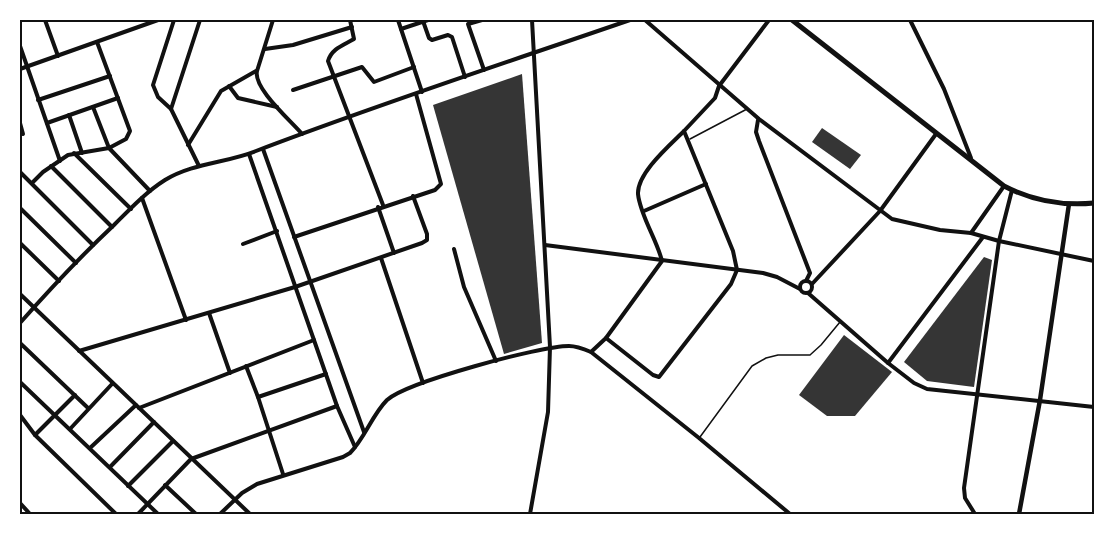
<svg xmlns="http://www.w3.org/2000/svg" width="1114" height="534" viewBox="0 0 1114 534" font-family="Cabin,sans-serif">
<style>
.building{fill:#353535}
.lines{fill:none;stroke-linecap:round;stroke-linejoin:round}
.service{stroke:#111;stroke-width:1.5}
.minor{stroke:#111;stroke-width:4}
.tertiary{stroke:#111;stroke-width:4.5}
.primary{stroke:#111;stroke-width:5}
.neatline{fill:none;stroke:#111;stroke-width:2}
</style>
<rect width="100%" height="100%" fill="#fff"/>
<g class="building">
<path d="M522,74l20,269 -38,11 -71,-249z"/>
<path d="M822,128l39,27 -11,14 -38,-27z"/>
<path d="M984,257l8,3 -18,127 -47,-6 -23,-19z"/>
<path d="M844,335l48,37 -37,44h-28l-28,-21z"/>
</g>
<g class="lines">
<g class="service">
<path d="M690,139l57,-30"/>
<path d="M700,437l52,-71 14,-8 12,-3h32l11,-10 19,-23"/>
</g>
<g class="minor">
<path d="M45,20l13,36"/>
<path d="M174,20l-21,65 5,12 13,12 28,57"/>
<path d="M273,20l-16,51c-4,17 33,49 45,63"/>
<path d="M350,20l4,19c-10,6 -22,9 -26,22l55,144"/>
<path d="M398,20l24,72"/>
<path d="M482,20l-14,4 16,46"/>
<path d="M645,20l114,99 133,100 48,11 31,3 28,8 95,20"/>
<path d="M910,20l34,69 27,69"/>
<path d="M423,21l6,17 3,2 16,-5 4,2 13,40"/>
<path d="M401,29l27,-9"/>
<path d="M97,42l33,89 -4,8 -17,9 41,43"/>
<path d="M20,46l40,115"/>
<path d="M265,49l28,-4 59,-18"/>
<path d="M20,69l138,-49"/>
<path d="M229,86l9,12 39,9"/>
<path d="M293,90l69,-23 12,15 40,-15"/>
<path d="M38,100l72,-24"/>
<path d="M171,109l29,-89"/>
<path d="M69,115l13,38"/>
<path d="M758,120l-2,12 3,9 51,132 -4,8"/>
<path d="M20,123l3,11"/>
<path d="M47,123l71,-25"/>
<path d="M188,145l33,-54 35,-20"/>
<path d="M263,149l101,283"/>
<path d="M74,153l57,56"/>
<path d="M249,154l88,252 18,41"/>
<path d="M51,166l61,61"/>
<path d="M20,172l73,73"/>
<path d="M32,183l11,-11 25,-17 41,-7 -16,-41"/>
<path d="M142,198l44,122"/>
<path d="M378,207l16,46"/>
<path d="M20,208l56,55"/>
<path d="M644,211l62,-27"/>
<path d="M971,233l33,-47"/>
<path d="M294,237l141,-47 6,-6 -25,-90"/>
<path d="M20,243l39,38"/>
<path d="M243,244l34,-13"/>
<path d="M545,245l218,28 14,4 23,12"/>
<path d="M454,249l10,38 32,74"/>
<path d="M381,258l42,125"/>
<circle cx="806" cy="287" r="6"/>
<path d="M812,284l68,-73 56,-77"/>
<path d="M808,293l80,70 26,20 13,6 167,18"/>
<path d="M20,294l230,220"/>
<path d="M209,313l21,60"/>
<path d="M20,323c30,-34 61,-67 94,-98 16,-16 32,-33 51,-45 28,-17 61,-17 91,-29 123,-47 249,-88 374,-131"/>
<path d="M606,338l47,37 6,2 72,-93 6,-14 -4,-19 -49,-120 31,-33 4,-12 50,-66"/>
<path d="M20,343l68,65"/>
<path d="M79,351l216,-64 127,-44 5,-3v-6l-14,-38"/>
<path d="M591,352l15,-14 56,-77c-5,-21 -22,-46 -24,-67 -1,-21 32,-49 46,-63"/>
<path d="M888,363l95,-126"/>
<path d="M246,366l12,31 25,77"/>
<path d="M20,382l138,132"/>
<path d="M258,397l68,-23"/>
<path d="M139,408l175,-68"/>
<path d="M20,415l15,20 81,79"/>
<path d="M70,429l42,-45"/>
<path d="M35,435l40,-40"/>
<path d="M90,448l46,-43"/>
<path d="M110,467l44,-45"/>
<path d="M165,485l31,29"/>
<path d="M128,486l45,-45"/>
<path d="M20,503l10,11"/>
<path d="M138,514l53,-55 146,-53"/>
<path d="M220,514l22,-21 15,-9 86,-27 7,-4c15,-15 22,-38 37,-53 20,-18 153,-54 182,-54 8,0 15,3 22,6l108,86 91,76"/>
<path d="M530,514l18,-102 2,-65 -18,-327"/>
<path d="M975,514l-10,-16 -1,-10 35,-247 13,-51"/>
</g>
<path class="tertiary" d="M1019,514l21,-114 29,-196"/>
<path class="primary" d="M792,20l212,166c29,15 59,20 90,17"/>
</g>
<rect width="1114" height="534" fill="none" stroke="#ffffff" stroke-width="42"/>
<rect x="21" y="21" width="1072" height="492" class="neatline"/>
</svg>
